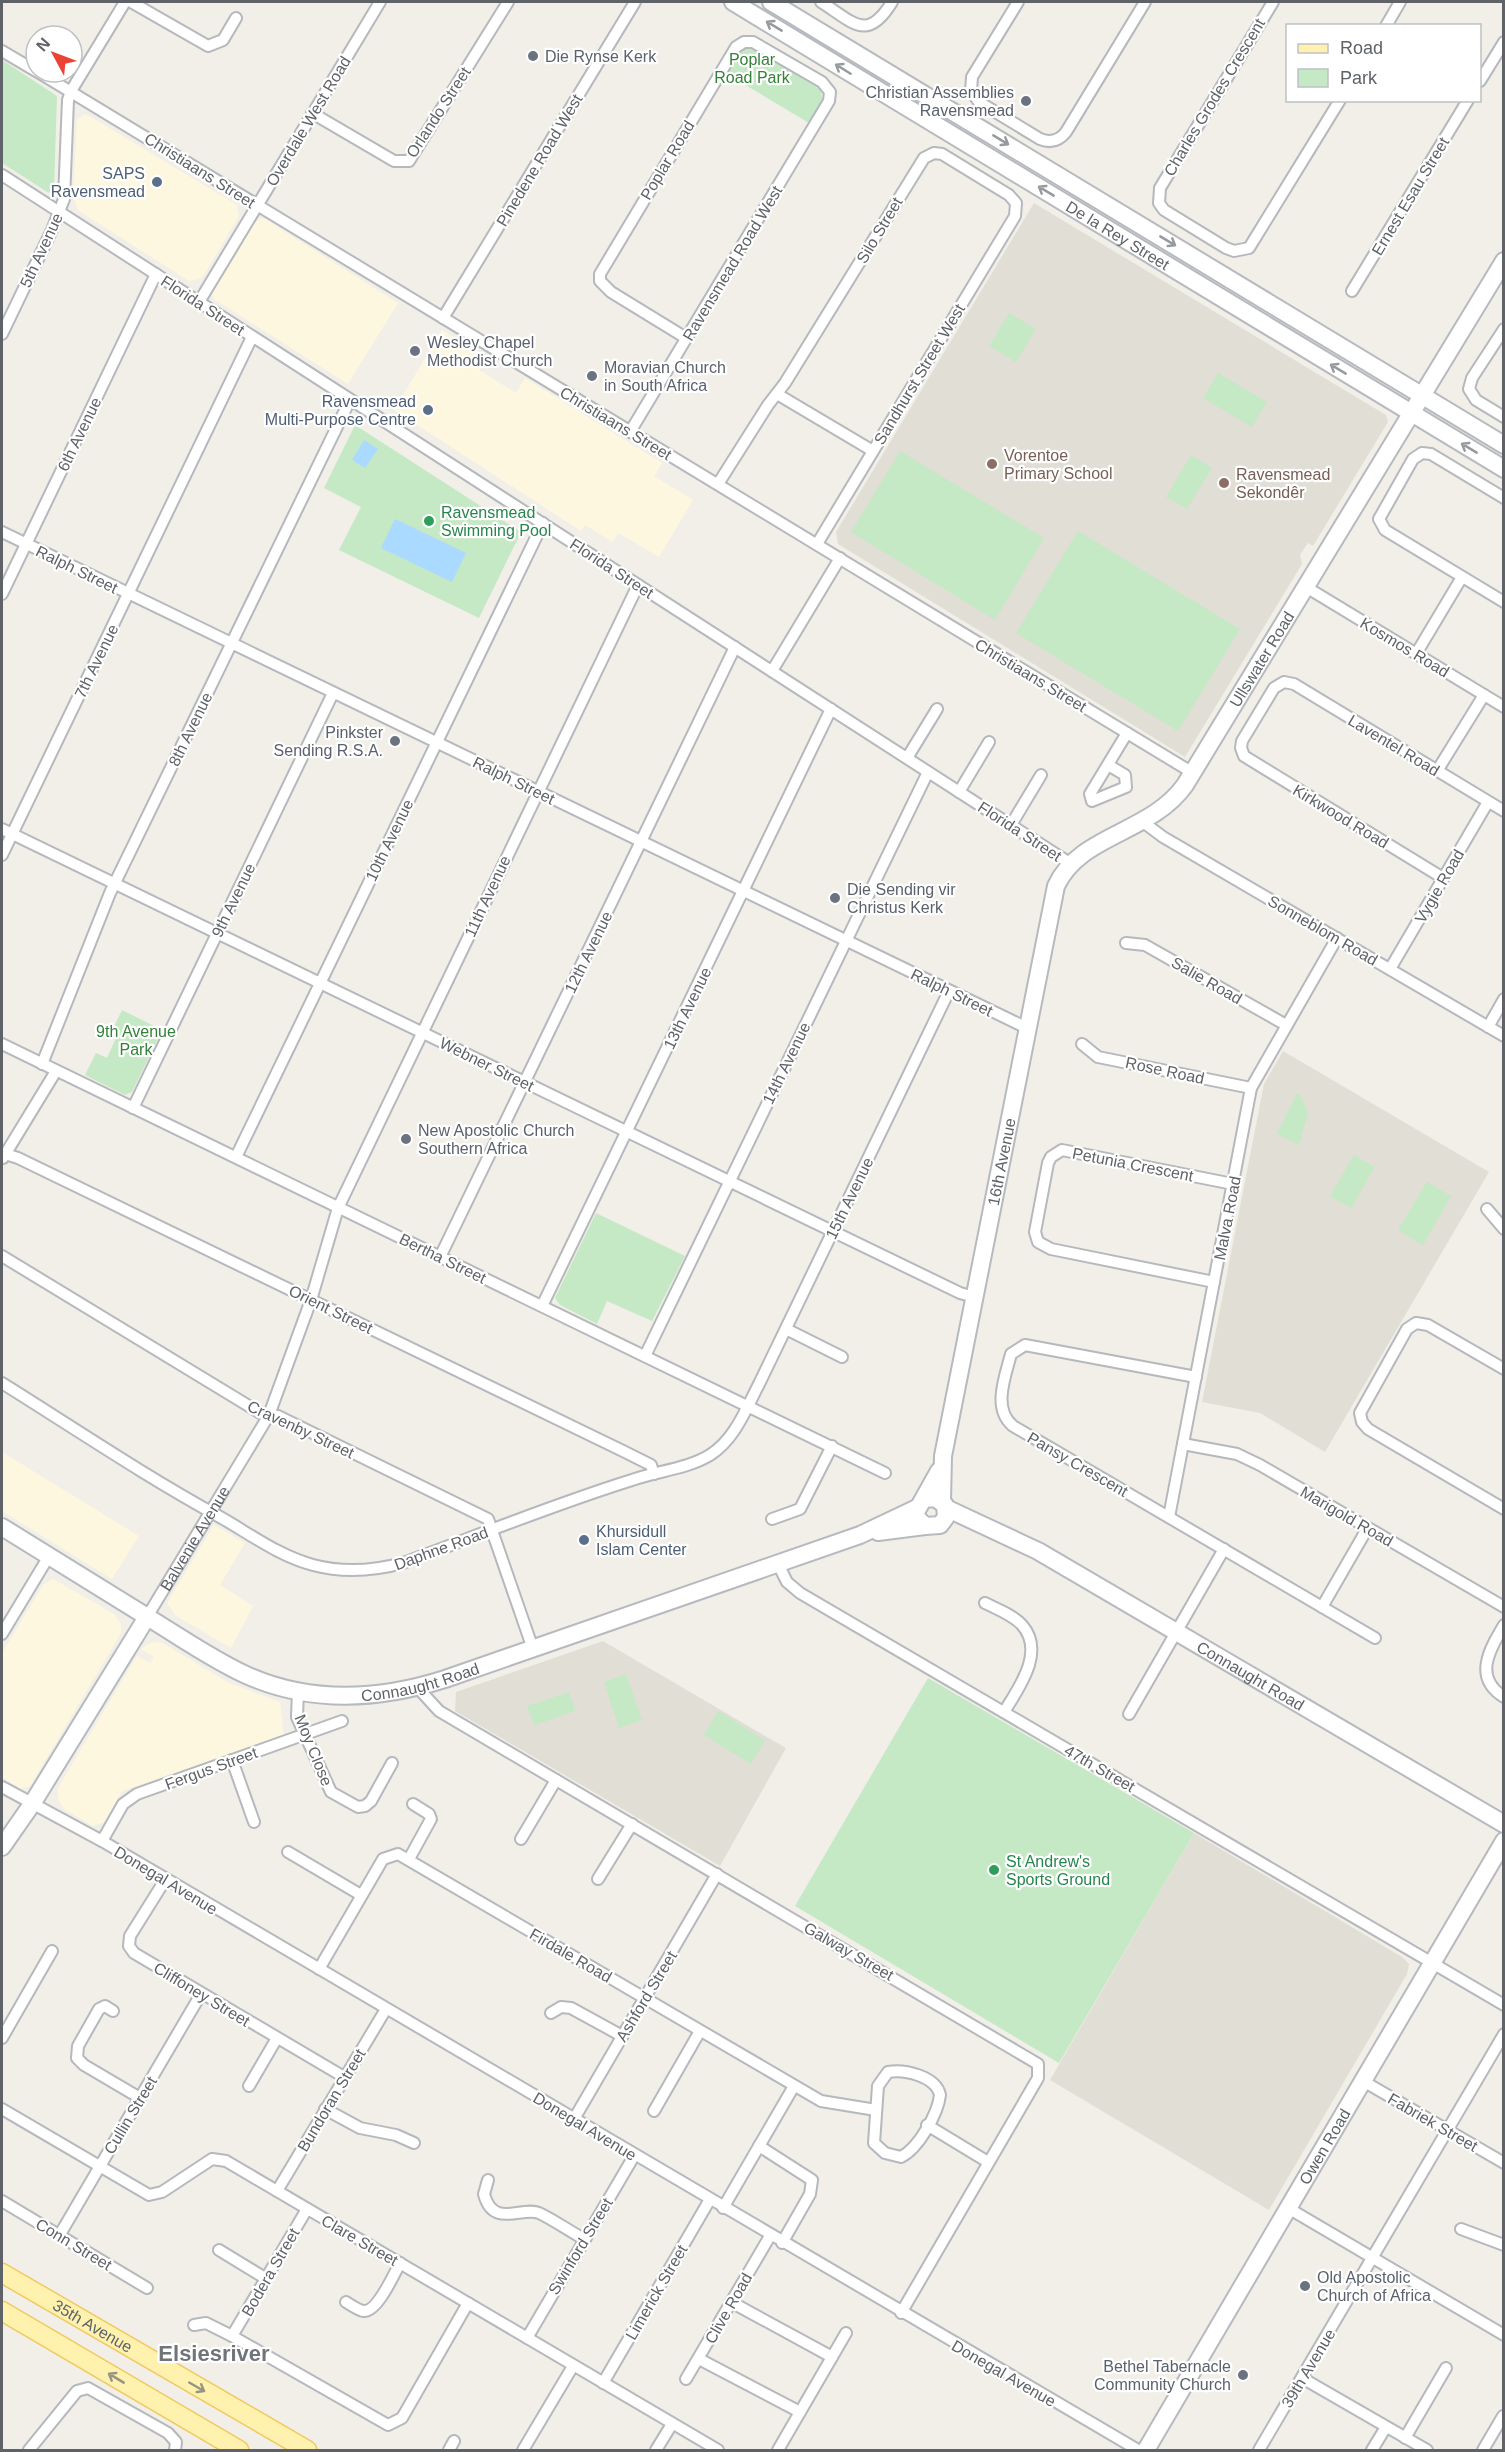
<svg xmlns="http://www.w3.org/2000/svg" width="1505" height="2452" viewBox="0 0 1505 2452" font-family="Arial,sans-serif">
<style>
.commercial{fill:#fef7e0}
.education{fill:#e1ded6}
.green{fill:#c5e8c5}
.water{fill:#aadaff}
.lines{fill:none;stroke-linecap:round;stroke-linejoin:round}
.street-casing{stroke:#b5b8bc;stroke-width:14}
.secondary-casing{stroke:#b6babf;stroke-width:20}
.primary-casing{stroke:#f2c960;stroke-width:21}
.street{stroke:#fff;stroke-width:10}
.secondary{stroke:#fff;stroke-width:16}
.primary{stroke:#fff2af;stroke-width:18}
.oneway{stroke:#979a9d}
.oneway2{stroke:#979581}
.worship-dot{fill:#6b7280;stroke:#fff;stroke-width:2}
.service-dot{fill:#5c6f8a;stroke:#fff;stroke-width:2}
.education-dot{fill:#8d6e63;stroke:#fff;stroke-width:2}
.leisure-dot{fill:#2e9e5b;stroke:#fff;stroke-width:2}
.labels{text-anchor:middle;stroke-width:4.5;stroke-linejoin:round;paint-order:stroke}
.worship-label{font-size:16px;fill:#5b616d;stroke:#fff;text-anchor:start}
.park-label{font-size:16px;fill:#348238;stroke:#fff}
.street-label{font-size:16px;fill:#5f6368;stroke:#fff}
.service-label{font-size:16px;fill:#4e5e75;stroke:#fff;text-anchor:end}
.education-label{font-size:16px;fill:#785e54;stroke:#fff;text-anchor:start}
.leisure-label{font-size:16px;fill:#27864d;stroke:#fff;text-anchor:start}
.district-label{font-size:22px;font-weight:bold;fill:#70757a;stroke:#fff}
</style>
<rect width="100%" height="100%" fill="#f1efe8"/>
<g class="commercial">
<path d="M86,114l151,91 2,11 -37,62 -13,3 -110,-70 -6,-13 4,-79z"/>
<path d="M263,218l135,85 -50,81 -134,-85 -2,-5 45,-74z"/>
<path d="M442,330l45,27 -8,13 37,23 9,-15 137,85 -8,13 39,24 -34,57 -41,-24 -5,9 -28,-17 -4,6 -187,-121z"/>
<path d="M2,1452l137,84 -27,43 -110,-68z"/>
<path d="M214,1525l31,18 -25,42 33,21 -22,42 -56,-33 -8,-12z"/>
<path d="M53,1579l61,35 7,10v9l-91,153 -9,3 -19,-12v-124l41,-68z"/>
<path d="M152,1642l11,1 64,39 53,20 4,34 -162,55 -17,31 -12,4 -29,-17 -6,-10v-11l79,-132 13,7 4,-6 -13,-8z"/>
</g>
<g class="education">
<path d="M1034,203l352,212 2,7 -75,124 -5,-3 -8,12 2,9 -117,193 -347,-213 -2,-12z"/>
<path d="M1283,1051l206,121 -164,280 -65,-39 -58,-11 62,-318z"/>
<path d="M603,1641l183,107 -66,118 -265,-155 1,-19z"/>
<path d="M1194,1833l208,124 7,7 -2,10 -138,236 -219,-130z"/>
</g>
<g class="green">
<path d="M747,47l6,1 68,42 1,10 -13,23 -82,-49 14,-24z"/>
<path d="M2,60l55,36 -3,92 -5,5 -47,-30z"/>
<path d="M1009,313l27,16 -20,33 -27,-16z"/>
<path d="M1218,373l49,29 -15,25 -49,-29z"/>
<path d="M355,425l166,107 -42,86 -140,-68 22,-43 -37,-19z"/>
<path d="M900,451l144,87 -49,82 -144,-88z"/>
<path d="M1191,455l21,13 -25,41 -21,-12z"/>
<path d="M1078,531l162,98 -62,102 -162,-98z"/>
<path d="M122,1010l40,20 -30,62 -7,3 -40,-20 11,-22 11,5 10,-22 -6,-3z"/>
<path d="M1297,1093l4,3 7,17 -9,32 -22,-11z"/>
<path d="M1354,1155l21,12 -24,41 -21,-12z"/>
<path d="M1427,1182l24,14 -28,49 -25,-15z"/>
<path d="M596,1213l89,43 -33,65 -45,-20 -10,23 -37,-19 -5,-7z"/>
<path d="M626,1674l16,46 -23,8 -15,-46z"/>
<path d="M928,1678l266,155 -135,230 -264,-157z"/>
<path d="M569,1692l6,19 -41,14 -7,-19z"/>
<path d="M718,1711l47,29 -14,24 -47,-29z"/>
</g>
<g class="water">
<path d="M364,440l14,9 -13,19 -13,-8z"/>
<path d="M395,519l71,34 -14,29 -71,-34z"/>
</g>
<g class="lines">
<defs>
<g id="street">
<path d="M131,2l77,44 15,-6 13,-22"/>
<path d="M821,2c32,20 46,41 71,0"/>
<path d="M1018,2l-46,75 -1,14 8,11 61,37c10,4 19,2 26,-7l79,-130"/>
<path d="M1273,2l-113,186 -1,15 5,7 62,38 8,3 15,-3 91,-148"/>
<path d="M1386,26l14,-24"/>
<path d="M2,51l34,20"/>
<path d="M38,72l1155,701"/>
<path d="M1480,81l24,-39"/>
<path d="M312,113l82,48h15l99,-159"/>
<path d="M2,175l1069,689"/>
<path d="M1352,291l116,-191"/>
<path d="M199,302l181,-300"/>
<path d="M443,318l192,-316"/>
<path d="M1504,329l-32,49 -3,11 7,11 28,17"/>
<path d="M2,334l50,-104 12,-31 4,-99 3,-9 54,-89"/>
<path d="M777,394l96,57"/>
<path d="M630,432l199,-331 1,-9 -8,-10 -69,-40h-9l-8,5 -136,227v7l11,11 75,46"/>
<path d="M718,484l50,-79 17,-22 139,-225 10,-5 8,1 67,41 7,8 -1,13 -198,328"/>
<path d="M1504,498l-73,-44 -9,-1 -9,6 -34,60 6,11 119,72"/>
<path d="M2,532l1025,496"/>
<path d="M1306,587l198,120"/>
<path d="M2,594l154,-320"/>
<path d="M1416,654l46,-77"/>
<path d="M772,671l68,-113"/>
<path d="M907,758l30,-49"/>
<path d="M1108,765l17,10 1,12 -34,14 -2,-7 37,-61"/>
<path d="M1437,771l47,-76"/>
<path d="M959,792l30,-50"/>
<path d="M1143,822l20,15 341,199"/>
<path d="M1011,825l30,-50"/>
<path d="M2,829l958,464 14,4"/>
<path d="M2,855l250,-518"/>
<path d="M1443,878l-199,-122 -3,-8 1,-7 32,-53 10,-6 10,2 210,127"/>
<path d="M1126,943l19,2 141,80"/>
<path d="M1390,969l98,-167"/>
<path d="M1488,1027l16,-28"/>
<path d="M2,1044l883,429"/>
<path d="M1082,1044l16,13 153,31"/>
<path d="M42,1064l68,-171 240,-493"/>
<path d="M133,1108l200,-415"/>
<path d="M2,1153l16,5 605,293 28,14 3,9"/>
<path d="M236,1157l307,-634"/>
<path d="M3,1158l53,-87"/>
<path d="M1487,1209l17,20"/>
<path d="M2,1256l260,158 16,2 210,103 45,130"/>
<path d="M440,1257l295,-610"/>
<path d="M1214,1282l-163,-33 -13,-7 -3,-10 13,-69 3,-6 11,-7 171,34"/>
<path d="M542,1306l289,-597"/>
<path d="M786,1329l56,28"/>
<path d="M645,1356l283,-584"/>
<path d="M1504,1369l-76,-44 -12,-2 -9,6 -47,84 2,9 6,7 136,80"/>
<path d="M1196,1377l-171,-32 -14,9c-6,23 -19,55 2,72l362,212"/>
<path d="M2,1383c72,45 143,93 218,134 30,17 59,39 93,48 30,8 60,6 90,-2 76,-28 152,-59 229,-83 25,-9 55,-11 78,-25 25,-16 36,-46 49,-71l190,-393"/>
<path d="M1183,1444l54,10 23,11 244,142"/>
<path d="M1169,1517l82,-429 86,-150"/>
<path d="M772,1519l28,-10 32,-63"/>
<path d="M778,1564l9,18 13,11 704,412"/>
<path d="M985,1603c12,6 28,12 37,22 24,27 -4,64 -18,87"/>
<path d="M1322,1607l45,-78"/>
<path id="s1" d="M147,1617l122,-202 42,-115 27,-92 300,-623"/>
<path d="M1504,1625c-15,25 -31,53 0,72"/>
<path d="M2,1634l47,-78"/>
<path d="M418,1688l21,23 599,353v14l-137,235"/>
<path d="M298,1691l-1,26 34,75 27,15 7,-1 6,-5 21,-38"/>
<path d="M1129,1714l95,-165"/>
<path d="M232,1760l22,62"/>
<path d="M2,1787l100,54 1036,609"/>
<path d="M521,1839l35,-59"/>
<path d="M102,1841l21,-37 14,-10 205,-73"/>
<path d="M288,1852l73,43"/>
<path d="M409,1859l22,-40 -2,-5 -16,-10"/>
<path d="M598,1879l34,-55"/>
<path d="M165,1880l-35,56 -1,10 5,7 210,124"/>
<path d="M319,1969l64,-110 15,-5 423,247 55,9"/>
<path d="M113,2011l-8,-5 -6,3 -21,37 -1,12 7,7 56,33"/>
<path d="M551,2013l10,-6 10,1 51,28"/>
<path d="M2,2038l50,-87"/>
<path d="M888,2072c16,-3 48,4 52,23 -2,18 -21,53 -39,62l-16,-4 -11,-10 4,-57z"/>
<path d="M1363,2081l141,82"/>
<path d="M249,2086l28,-48"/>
<path d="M2,2109l147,86 13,-3 50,-33 14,2 492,289"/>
<path d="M325,2109l35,19 36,7 18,8"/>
<path d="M654,2111l46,-80"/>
<path d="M574,2119l143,-245"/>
<path d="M927,2125l61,37"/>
<path d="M759,2146l53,34 -2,14 -28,49"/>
<path d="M488,2180l-4,14c9,35 38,12 55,19 15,7 30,18 45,26"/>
<path d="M277,2191l109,-182"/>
<path d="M2,2201l145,87"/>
<path d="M723,2208l71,-122"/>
<path d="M1288,2208l216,127"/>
<path d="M1461,2229l43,16"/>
<path d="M59,2236l142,-242"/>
<path d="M219,2250l46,28"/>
<path d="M346,2302c5,3 12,8 17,9 14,2 31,-37 37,-48"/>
<path d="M731,2302l101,55"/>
<path d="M194,2325l12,-2 26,13 156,89 14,-7 66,-115"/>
<path d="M232,2336l75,-127"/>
<path d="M527,2338l107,-182"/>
<path d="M699,2359l101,53"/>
<path d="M1302,2378l125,72"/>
<path d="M686,2379l84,-143"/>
<path d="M603,2383l106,-182"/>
<path d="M1405,2438l41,-70"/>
<path d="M29,2450l48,-59 11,-3 80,45 8,9 -1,8"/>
<path d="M449,2450l5,-9"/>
<path d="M523,2450l50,-84"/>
<path d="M656,2450l16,-26"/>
<path d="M778,2450l68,-117"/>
<path d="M1259,2450l245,-416"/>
<path d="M1372,2450l14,-23"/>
<path d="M1483,2450l20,-34"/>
</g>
<g id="secondary">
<path id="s2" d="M733,2l771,467"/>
<path d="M771,2l733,443"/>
<path d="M924,1499l11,-1 10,7 1,12 -6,8 -15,1 -8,-8 -1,-6 23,-41"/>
<path id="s3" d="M942,1501l1,-45 113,-570c24,-52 94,-52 129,-101l319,-524"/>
<path id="s4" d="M946,1508l92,43 466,273"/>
<path id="s5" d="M2,1527c52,32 103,64 155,96 29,18 57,37 87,51 65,30 135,26 201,5l415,-144 57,-27"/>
<path d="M878,1532l47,-6"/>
<path d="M2,1847l30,-43 115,-187"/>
<path id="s6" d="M1146,2450l358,-609"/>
</g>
<g id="primary">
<path id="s7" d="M2,2273l305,177"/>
<path d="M2,2311l237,139"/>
</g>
</defs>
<use href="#street" class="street-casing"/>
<use href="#secondary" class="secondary-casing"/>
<use href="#primary" class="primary-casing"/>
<use href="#street" class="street"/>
<use href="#secondary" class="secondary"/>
<use href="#primary" class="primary"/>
</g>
<defs><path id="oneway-shaft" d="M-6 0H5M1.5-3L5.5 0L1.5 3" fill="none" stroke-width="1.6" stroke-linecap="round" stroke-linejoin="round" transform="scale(1.5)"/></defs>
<g class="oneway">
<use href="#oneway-shaft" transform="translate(774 26) rotate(-149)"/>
<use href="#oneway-shaft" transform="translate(843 69) rotate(-148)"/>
<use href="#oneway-shaft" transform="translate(1001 140) rotate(31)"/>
<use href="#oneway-shaft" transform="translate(1046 191) rotate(-149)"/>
<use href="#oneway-shaft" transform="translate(1168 241) rotate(31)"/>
<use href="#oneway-shaft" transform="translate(1338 369) rotate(-149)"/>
<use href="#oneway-shaft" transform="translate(1469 448) rotate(-149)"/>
</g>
<g class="oneway2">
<use href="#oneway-shaft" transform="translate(116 2378) rotate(-149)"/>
<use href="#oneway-shaft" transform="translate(197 2387) rotate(30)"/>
</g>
<g class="worship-dot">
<circle cx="533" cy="56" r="6"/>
<circle cx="1026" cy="101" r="6"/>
<circle cx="415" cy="351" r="6"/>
<circle cx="592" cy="376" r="6"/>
<circle cx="395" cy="741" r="6"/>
<circle cx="835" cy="898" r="6"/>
<circle cx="406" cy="1139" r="6"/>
<circle cx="1305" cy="2286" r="6"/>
<circle cx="1243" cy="2375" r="6"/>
</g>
<g class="service-dot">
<circle cx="157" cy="182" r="6"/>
<circle cx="428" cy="410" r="6"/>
<circle cx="584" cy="1540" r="6"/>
</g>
<g class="education-dot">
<circle cx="992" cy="464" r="6"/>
<circle cx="1224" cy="483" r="6"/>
</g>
<g class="leisure-dot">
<circle cx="429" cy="521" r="6"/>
<circle cx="994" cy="1870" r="6"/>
</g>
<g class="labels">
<g class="worship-label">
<text x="545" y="62">Die Rynse Kerk</text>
<text x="1014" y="98" text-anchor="end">Christian Assemblies<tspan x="1014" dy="18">Ravensmead</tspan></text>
<text x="427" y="348">Wesley Chapel<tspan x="427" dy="18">Methodist Church</tspan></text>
<text x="604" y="373">Moravian Church<tspan x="604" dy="18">in South Africa</tspan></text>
<text x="383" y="738" text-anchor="end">Pinkster<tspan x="383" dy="18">Sending R.S.A.</tspan></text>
<text x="847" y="895">Die Sending vir<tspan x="847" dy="18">Christus Kerk</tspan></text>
<text x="418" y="1136">New Apostolic Church<tspan x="418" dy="18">Southern Africa</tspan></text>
<text x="1317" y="2283">Old Apostolic<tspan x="1317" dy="18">Church of Africa</tspan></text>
<text x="1231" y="2372" text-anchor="end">Bethel Tabernacle<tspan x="1231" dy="18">Community Church</tspan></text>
</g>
<g class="park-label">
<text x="752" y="65">Poplar<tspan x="752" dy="18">Road Park</tspan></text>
<text x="136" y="1037">9th Avenue<tspan x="136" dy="18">Park</tspan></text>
</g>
<g class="street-label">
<text transform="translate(1214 97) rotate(-59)" y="6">Charles Grodes Crescent</text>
<text transform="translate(438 112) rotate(-57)" y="6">Orlando Street</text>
<text transform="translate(308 121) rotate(-59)" y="6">Overdale West Road</text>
<text transform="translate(539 160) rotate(-59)" y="6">Pinedene Road West</text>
<text transform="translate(667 160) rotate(-59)" y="6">Poplar Road</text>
<text transform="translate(200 170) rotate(32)" y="6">Christiaans Street</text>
<text transform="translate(1410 196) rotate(-59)" y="6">Ernest Esau Street</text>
<text transform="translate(879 230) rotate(-59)" y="6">Silo Street</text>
<text dy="6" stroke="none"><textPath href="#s2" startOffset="450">De la Rey Street</textPath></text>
<text transform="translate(41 250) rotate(-65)" y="6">5th Avenue</text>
<text transform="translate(732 263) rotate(-59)" y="6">Ravensmead Road West</text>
<text transform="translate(203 305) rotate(33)" y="6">Florida Street</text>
<text transform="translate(919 374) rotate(-59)" y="6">Sandhurst Street West</text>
<text transform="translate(616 423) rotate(31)" y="6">Christiaans Street</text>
<text transform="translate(79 434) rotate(-64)" y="6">6th Avenue</text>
<text transform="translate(612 568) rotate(33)" y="6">Florida Street</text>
<text transform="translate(77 569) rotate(26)" y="6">Ralph Street</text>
<text transform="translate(1405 647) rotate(31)" y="6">Kosmos Road</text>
<text dy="6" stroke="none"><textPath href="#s3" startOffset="940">Ullswater Road</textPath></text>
<text transform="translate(96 661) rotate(-64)" y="6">7th Avenue</text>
<text transform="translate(1031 675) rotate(31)" y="6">Christiaans Street</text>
<text transform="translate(190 729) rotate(-64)" y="6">8th Avenue</text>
<text transform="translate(1394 745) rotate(31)" y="6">Laventel Road</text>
<text transform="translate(514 780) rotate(26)" y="6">Ralph Street</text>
<text transform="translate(1341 816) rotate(31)" y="6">Kirkwood Road</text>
<text transform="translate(1020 831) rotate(33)" y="6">Florida Street</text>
<text transform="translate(389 840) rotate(-64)" y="6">10th Avenue</text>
<text transform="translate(1439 886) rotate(-60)" y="6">Vygie Road</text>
<text transform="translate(487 896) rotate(-65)" y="6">11th Avenue</text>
<text transform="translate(233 900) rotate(-64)" y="6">9th Avenue</text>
<text transform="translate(1323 930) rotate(30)" y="6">Sonneblom Road</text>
<text transform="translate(588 952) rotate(-64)" y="6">12th Avenue</text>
<text transform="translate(1207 980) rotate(30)" y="6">Salie Road</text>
<text transform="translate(952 992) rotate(26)" y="6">Ralph Street</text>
<text transform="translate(687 1008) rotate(-64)" y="6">13th Avenue</text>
<text transform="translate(786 1063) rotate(-64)" y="6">14th Avenue</text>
<text transform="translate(487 1064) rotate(26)" y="6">Webner Street</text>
<text transform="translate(1165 1070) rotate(12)" y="6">Rose Road</text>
<text dy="6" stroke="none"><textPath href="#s3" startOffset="345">16th Avenue</textPath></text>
<text transform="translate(1133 1164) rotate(11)" y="6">Petunia Crescent</text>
<text transform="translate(849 1198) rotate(-64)" y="6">15th Avenue</text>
<text transform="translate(1227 1218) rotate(-79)" y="6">Malva Road</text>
<text transform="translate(443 1258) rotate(26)" y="6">Bertha Street</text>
<text transform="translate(331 1309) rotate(26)" y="6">Orient Street</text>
<text transform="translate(301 1429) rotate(25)" y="6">Cravenby Street</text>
<text transform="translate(1078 1464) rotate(30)" y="6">Pansy Crescent</text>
<text transform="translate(1347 1516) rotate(30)" y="6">Marigold Road</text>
<text dy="6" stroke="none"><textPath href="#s1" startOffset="92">Balvenie Avenue</textPath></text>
<text transform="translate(441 1548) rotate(-20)" y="6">Daphne Road</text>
<text dy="6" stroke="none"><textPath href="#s4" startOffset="348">Connaught Road</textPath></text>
<text dy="6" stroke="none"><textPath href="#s5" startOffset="464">Connaught Road</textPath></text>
<text transform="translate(314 1750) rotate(68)" y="6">Moy Close</text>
<text transform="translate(211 1768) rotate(-20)" y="6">Fergus Street</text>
<text transform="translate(1100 1768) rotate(30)" y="6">47th Street</text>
<text transform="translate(166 1880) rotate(31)" y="6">Donegal Avenue</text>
<text transform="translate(849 1951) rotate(30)" y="6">Galway Street</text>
<text transform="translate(571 1955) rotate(30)" y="6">Firdale Road</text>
<text transform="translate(202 1994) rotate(31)" y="6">Cliffoney Street</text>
<text transform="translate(646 1996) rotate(-59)" y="6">Ashford Street</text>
<text transform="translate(331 2100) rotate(-59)" y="6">Bundoran Street</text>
<text transform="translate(130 2115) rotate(-59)" y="6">Cullin Street</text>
<text transform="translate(1433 2122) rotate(30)" y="6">Fabriek Street</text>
<text transform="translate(585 2126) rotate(31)" y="6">Donegal Avenue</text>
<text dy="6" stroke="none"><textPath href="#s6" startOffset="352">Owen Road</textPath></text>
<text transform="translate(360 2240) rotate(30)" y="6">Clare Street</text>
<text transform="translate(74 2244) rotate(31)" y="6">Conn Street</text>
<text transform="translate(580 2246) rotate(-59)" y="6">Swinford Street</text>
<text transform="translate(270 2272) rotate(-60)" y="6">Bodera Street</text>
<text transform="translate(656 2292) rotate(-60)" y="6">Limerick Street</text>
<text transform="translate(728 2308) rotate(-60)" y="6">Clive Road</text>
<text dy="6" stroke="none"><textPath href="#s7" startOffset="105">35th Avenue</textPath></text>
<text transform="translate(1308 2368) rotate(-59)" y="6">39th Avenue</text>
<text transform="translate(1004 2373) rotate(30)" y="6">Donegal Avenue</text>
</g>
<g class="service-label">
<text x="145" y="179">SAPS<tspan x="145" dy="18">Ravensmead</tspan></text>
<text x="416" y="407">Ravensmead<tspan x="416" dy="18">Multi-Purpose Centre</tspan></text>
<text x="596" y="1537" text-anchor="start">Khursidull<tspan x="596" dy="18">Islam Center</tspan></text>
</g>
<g class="education-label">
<text x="1004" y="461">Vorentoe<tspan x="1004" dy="18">Primary School</tspan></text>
<text x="1236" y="480">Ravensmead<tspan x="1236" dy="18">Sekondêr</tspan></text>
</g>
<g class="leisure-label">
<text x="441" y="518">Ravensmead<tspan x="441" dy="18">Swimming Pool</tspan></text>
<text x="1006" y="1867">St Andrew's<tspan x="1006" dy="18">Sports Ground</tspan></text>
</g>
<g class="district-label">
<text x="214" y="2361">Elsiesriver</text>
</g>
</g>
<rect width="1505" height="2452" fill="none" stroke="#5f6368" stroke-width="6"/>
<rect x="1286" y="24" width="195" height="78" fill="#ffffff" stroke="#bfc1c3" stroke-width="1.5"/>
<rect x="1298" y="44" width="30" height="9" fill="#fff2af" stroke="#bfc1c3" stroke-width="1.5"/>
<text x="1340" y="54" font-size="18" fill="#5f6368">Road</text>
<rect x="1298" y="69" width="30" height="18" fill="#c5e8c5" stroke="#bfc1c3" stroke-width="1.5"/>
<text x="1340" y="84" font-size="18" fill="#5f6368">Park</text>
<g transform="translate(54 54) rotate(311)"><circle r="28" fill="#ffffff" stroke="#bfc1c3" stroke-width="1.5"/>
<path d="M0-4.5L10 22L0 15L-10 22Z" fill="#ea4335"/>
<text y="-9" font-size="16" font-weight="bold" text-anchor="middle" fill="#5f6368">N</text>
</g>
</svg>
